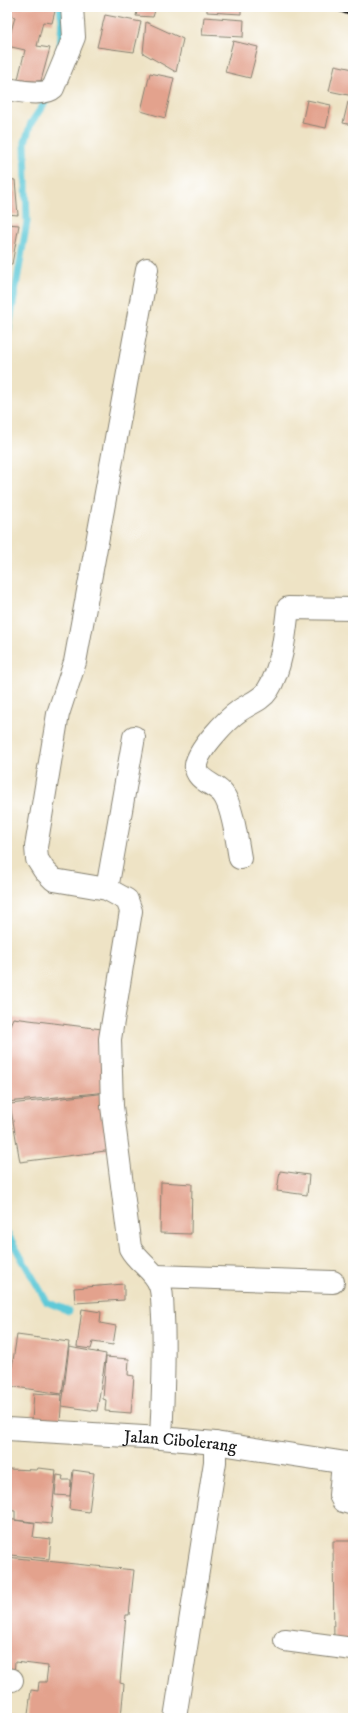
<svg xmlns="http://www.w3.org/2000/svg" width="360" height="1725" viewBox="0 0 360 1725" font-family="'IM FELL DW Pica',serif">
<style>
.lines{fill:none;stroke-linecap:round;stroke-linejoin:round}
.stream{stroke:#5ec9d8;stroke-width:7}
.building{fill:#e3a28d}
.minor-casing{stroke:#858070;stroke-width:24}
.minor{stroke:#fff;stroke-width:22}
.rail-casing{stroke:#1c1c1c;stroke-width:4.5}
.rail{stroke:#fff;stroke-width:3;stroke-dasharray:9;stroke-linecap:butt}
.labels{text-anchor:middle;stroke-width:3;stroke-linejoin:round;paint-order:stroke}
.street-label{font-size:17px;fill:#1c1c1c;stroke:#fff}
</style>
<rect width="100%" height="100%" fill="#fff"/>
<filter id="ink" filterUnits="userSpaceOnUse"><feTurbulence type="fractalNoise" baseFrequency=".025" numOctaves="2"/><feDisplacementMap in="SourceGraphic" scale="8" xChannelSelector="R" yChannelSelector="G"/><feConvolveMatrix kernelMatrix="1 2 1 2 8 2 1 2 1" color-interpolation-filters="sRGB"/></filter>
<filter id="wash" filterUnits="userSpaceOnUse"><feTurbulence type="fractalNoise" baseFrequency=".012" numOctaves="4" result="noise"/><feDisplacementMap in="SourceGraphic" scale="16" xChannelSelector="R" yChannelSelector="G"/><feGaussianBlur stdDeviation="0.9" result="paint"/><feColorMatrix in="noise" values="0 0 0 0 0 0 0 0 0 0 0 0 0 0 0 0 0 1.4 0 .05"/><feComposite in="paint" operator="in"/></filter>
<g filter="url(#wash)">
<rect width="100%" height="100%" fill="#eee3c5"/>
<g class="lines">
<g class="stream">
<path d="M60,7l2,13 -2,29"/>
<path d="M7,339l20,-117 -2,-80 6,-19 15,-22v-7"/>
<path d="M7,1233l40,69 22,9"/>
</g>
</g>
<g id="blocks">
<g class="building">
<path d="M10,7h46l-4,16 -9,-1 -6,24 13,2 -11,40 -22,-5 8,-33 -18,-4 8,-29 -7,-2z"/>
<path d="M138,7h18l-3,10 -17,-1z"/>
<path d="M207,7h34v7l-34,-2z"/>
<path d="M105,15l36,7 -7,30 -37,-5z"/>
<path d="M204,17l40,3 -1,17 -41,-2z"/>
<path d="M146,22l37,17 -7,33 -33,-19z"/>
<path d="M233,41l25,6 -8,31 -25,-6z"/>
<path d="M335,65l18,4v27l-24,-5z"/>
<path d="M150,73l24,5 -9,40 -24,-7z"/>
<path d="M307,100l24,5 -5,23 -24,-5z"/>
<path d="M348,102l5,1v22l-10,-2z"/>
<path d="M7,179l8,1 3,35 -11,-1z"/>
<path d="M7,224l12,1 -7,39h-5z"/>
<path d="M13,1018l89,11 5,63 -100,10v-70z"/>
<path d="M107,1093l6,57 -93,12 -10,-58z"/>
<path d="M280,1171l29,4 -2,20 -30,-4z"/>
<path d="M161,1182l31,2 -1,50 -31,-1z"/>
<path d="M124,1284v16l-49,3 -1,-15z"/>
<path d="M82,1309l19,3 -1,11 16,3 -3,19 -20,-3 -2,7 -14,-2z"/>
<path d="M17,1335l52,7 -7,52 -53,-8z"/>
<path d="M69,1347l37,7 -9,57 -35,-5z"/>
<path d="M106,1357l23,2 -1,16 6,1 -3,37 -26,-2 1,-11 -3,-1z"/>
<path d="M34,1393l28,2 -2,27 -28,-2z"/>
<path d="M38,1468l18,2 -5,54 -36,-4v-9l-8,-1v-41l30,1z"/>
<path d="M73,1470l21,3 -5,39 -20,-3z"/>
<path d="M57,1475l6,1 -1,4h9l-1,16 -15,-1z"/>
<path d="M7,1519l28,4 -2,14 18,2 -2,20 -39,-4 1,-8h-4z"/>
<path d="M333,1541h20v104l-19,1z"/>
<path d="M7,1557l127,13 -5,45h-3l-6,68 4,1 -3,34h-114v-5l21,2 3,-25 7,1 1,-9h7l2,-16 -33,-4 -1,13 -7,-1z"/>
</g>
</g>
</g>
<g filter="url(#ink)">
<use href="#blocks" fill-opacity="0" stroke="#858070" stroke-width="1"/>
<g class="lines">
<defs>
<g id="minor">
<path d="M7,89c11,2 38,7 46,-1l21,-51 -2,-30"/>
<path d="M147,269l-72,393 -17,52 -22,133 1,12 7,11 10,10 53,9 20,11 4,11 -21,128 2,67 18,142c8,15 25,22 30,38 3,9 2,20 3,30 2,41 0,81 -2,122"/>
<path d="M240,858c-3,-16 -7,-51 -17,-64 -7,-10 -29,-14 -27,-29 2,-15 30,-45 43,-54 9,-7 22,-10 29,-21 14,-22 17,-56 20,-82l65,1"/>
<path d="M107,889l27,-152"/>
<path d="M156,1276l177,6"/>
<path id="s1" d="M7,1429l154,9 54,5 138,21"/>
<path d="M343,1463l-3,32 3,6 10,3"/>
<path d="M285,1640l68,9"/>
<path d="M7,1679l5,1"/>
<path d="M175,1718l40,-256v-19"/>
</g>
</defs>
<use href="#minor" class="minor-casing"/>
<use href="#minor" class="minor"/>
<defs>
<path id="rail" d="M332,7l21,8"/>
</defs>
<use href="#rail" class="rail-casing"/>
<use href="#rail" class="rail"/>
</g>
</g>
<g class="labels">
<g class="street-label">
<text dy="6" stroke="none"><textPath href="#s1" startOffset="174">Jalan Cibolerang</textPath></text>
</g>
</g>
<rect width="360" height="1725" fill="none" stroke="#fff" stroke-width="24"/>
</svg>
